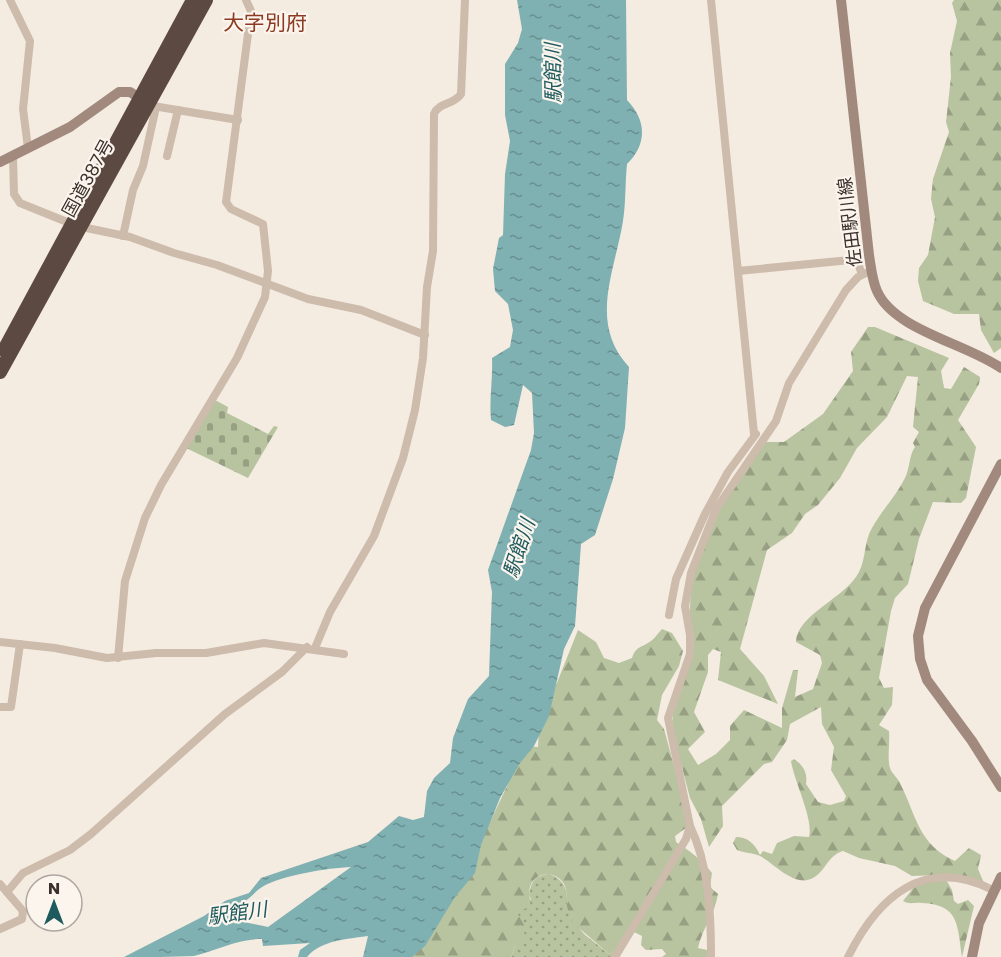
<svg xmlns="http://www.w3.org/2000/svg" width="1001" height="957" viewBox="0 0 1001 957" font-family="Poppins,'Noto Sans JP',sans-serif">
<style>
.grass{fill:url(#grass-dots)}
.forest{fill:url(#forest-firs);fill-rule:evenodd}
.cemetery{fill:url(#cemetery-stones)}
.water{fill:url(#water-ripples);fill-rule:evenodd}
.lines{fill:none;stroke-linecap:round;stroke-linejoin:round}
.street{stroke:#cdbbac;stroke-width:8}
.secondary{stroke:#a18a7d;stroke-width:10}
.highway{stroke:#5c4a42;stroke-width:14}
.labels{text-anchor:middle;stroke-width:4.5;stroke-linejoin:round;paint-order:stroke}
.street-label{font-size:18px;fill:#3b302b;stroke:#fbf5ee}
.water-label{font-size:20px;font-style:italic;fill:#1f5a5e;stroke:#fbf5ee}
.quarter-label{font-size:21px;fill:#8c3b22;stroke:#fbf5ee}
</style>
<defs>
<pattern id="grass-dots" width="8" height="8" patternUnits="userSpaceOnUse" patternTransform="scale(1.5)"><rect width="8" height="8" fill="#b8c4a0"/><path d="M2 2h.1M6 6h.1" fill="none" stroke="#97a083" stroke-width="1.8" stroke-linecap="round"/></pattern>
<pattern id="forest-firs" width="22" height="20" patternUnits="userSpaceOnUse" patternTransform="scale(1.5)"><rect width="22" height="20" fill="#b8c4a0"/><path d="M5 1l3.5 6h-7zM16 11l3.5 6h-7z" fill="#97a083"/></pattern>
<pattern id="cemetery-stones" width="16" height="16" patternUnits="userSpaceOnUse" patternTransform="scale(1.5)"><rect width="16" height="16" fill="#b8c4a0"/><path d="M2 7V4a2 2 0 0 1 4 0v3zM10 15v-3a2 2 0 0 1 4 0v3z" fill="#97a083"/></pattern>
<pattern id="water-ripples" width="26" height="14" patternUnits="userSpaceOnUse" patternTransform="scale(1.5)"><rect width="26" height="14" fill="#7fb0b2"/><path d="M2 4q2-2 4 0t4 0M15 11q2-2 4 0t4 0" fill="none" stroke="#699091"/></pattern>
</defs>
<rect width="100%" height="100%" fill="#f4ebe1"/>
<path class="grass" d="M549,874c16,5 19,17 18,33l8,6 2,12 7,9 25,20 6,-2 -4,5h-100l4,-11 2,-33 14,-14 -2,-4c2,-13 6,-20 20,-21z"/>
<g class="forest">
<path d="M954,0h47v348l-7,5 -13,-23 -2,-16h-25l-31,-13 -5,-20 1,-13 9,-13 7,-38 -4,-18 2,-20 16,-47 -3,-10 5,-45 -1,-24 7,-32 -5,-18z"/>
<path d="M868,327h7l74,31 -8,13 3,17 7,1 13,-22 16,10 -1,7 -21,36 18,27 -10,51 -5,5 -28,-1 -14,37 -11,45 -13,14 -4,13 -12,67 5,10 9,-1 -1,18 -13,20 10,6c1,12 -2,28 1,37 2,6 8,10 10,15 17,34 18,61 55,78l14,-13 12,7 -3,14 6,14 -40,-7 8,14 2,11 4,3 10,-4 6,6 -12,51c-5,-32 -2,-52 -40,-54 -8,-1 -12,2 -19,-2l11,-14 24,-12 -26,1 -17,-10 -36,-8 -16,-7c-16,5 -17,20 -30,27 -18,10 -38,-14 -53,-22 -6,-3 -16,-3 -23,-6l-4,-7 3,-6c12,0 19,7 24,18l3,-4 9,3 5,-11 17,-7 15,1c5,-17 -15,-56 -18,-76l3,-2c9,6 14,14 12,25l12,18 12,3 14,-4 2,-5 -15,-26 3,-23 -12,-23 -1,-17 -31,17 -3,16 -15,22 -8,2 -42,42 1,20 -14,21 -8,-28 -11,-21 -18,-69 1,-18 15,-41 3,-92 29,-75 46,-61h18l39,-28 30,-43 -2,-19zM907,376l11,1 -5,50 6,5 -6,11 2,4c-6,8 -5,21 -10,31 -9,18 -23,32 -33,50 -8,13 -6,31 -13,44 -12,25 -63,43 -63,70l24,13 2,8 -9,26 -18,8 3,-27h-5l-11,38v20l-38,-18 -14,16v14l-14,14 -18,11 -10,-16 17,-17 -11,-20 14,-40v-17l5,-6 8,3 -3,28 60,24 -14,-28 -24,-27 27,-99 25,-17 13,-19 13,-9 22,-27 17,-30 30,-31z"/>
<path d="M662,629l10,4 11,18 -4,15 -17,29 -5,25 7,9 26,96 -15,11 1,6c15,10 25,17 36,31l-2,14 8,7c-3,20 -16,35 -20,54l9,2 7,7h-52l4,-3 -4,-5 -16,1 -5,-5 1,-9 -12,-6 -15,22 -6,2 -37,-32 2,-9 -5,-1c-5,-9 0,-18 -5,-28 -8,-14 -29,-13 -34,3 -2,7 1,12 0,19l-13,7 8,11 -1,13 -9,9 -4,11h-100l79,-135 36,-76 12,1 1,-19 39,-98 18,12 8,16 15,5 13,-5c4,-12 9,-10 19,-17 4,-3 7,-8 11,-12z"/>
</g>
<path class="cemetery" d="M215,400l13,7 -1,6 41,21 6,-8 4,1 -30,51 -62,-30z"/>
<path class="water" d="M517,0h109l1,100c20,21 20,44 0,64 -2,19 -1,38 -4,57 -8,50 -35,102 6,146l-4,61 -12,51 -18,56 -14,9 -6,82 -11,23 -15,67 -15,30 -14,17 -20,35 -19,47 -6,28 -20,24 -30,49 -13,11h-49l5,-21c-20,3 -47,4 -61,21h-9l2,-7 10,-7 -47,3 -1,-7c-25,0 -44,11 -68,17 -21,1 -48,1 -70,1l80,-41 21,-15 24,-8 12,-15 107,-36 31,-26 14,4 11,-3 3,-26 7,-13 16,-15 3,-25 15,-39 21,-23 3,-84 -4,-22 43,-120 3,-17 -2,-40 -9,-8 -9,40 -9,2 -14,-7c-2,-21 2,-41 1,-62l18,-11 3,-17 -5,-26 -13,-13 -2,-22 6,-31 4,-3 2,-61 5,-33 -5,-26v-51l13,-21 4,-14zM351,867l-83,60 -34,-7 6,-17c9,-2 14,-11 22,-16 20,-12 66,-19 89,-20z"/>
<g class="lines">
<g class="street">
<path d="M10,0l20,41 -7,68 5,39"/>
<path d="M711,0l43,434"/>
<path d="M153,106l85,14"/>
<path d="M13,156l1,38 6,9 57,23 53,11 44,16 43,12 91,34 53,11 64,25"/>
<path d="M167,156l11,-46"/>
<path d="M123,236l10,-46 10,-24 13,-59"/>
<path d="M738,271l112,-11 8,4 4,10"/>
<path d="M669,615l7,-36 29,-65 23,-42 28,-38"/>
<path d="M0,642l55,6 52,10 49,-5h50l58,-10 80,11"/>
<path d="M315,648l15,-36 44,-76 29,-78 12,-48 8,-52 4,-71 6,-36 1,-137c5,-12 20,-9 27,-20l4,-94"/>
<path d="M118,658l7,-77 20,-63 16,-33 76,-127 28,-61 3,-26 -5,-47 -32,-15 -5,-7 25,-191 -5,-11"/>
<path d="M0,707h11l9,-63"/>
<path d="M0,884l23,27 -1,8 -22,10"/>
<path d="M7,892l16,-19 47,-23 21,-16 134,-120 57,-42 25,-25"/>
<path d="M615,957l71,-118 4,-13"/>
<path d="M711,957c0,-43 -2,-92 -21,-131l-22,-108 22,-64v-19l-5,-29 6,-33 25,-64 60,-88 13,-38 57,-93 12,-13 14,-7"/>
<path d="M848,957c30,-60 76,-102 145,-67"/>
</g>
<g class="secondary">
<path d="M841,0l28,255c2,12 3,25 8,36 17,39 88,52 124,77"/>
<path d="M0,162l70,-35 49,-35h11l16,10"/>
<path d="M1001,464l-76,144 -7,28 2,23 7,21 45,61 29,46"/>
<path d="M972,957l7,-34 22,-46"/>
</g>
<g class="highway">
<path d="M4,350l189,-350"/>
<path d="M0,372l206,-372"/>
</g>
</g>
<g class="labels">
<g class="street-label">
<text transform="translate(88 178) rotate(-61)" y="6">国道387号</text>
<text transform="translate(850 222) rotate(-97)" y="6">佐田駅川線</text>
</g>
<g class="water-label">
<text transform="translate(553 73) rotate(-91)" y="7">駅館川</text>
<text transform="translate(519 548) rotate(-72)" y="7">駅館川</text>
<text transform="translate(237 913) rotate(-8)" y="7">駅館川</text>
</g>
<g class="quarter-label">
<text x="265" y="30">大字別府</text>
</g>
</g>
<g transform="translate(54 903)"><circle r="28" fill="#fbf5ee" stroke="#aea6a0" stroke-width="1.5"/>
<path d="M0-4.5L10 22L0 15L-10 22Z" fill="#1f5a5e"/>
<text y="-9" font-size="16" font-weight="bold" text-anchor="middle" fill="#3b302b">N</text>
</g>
</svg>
